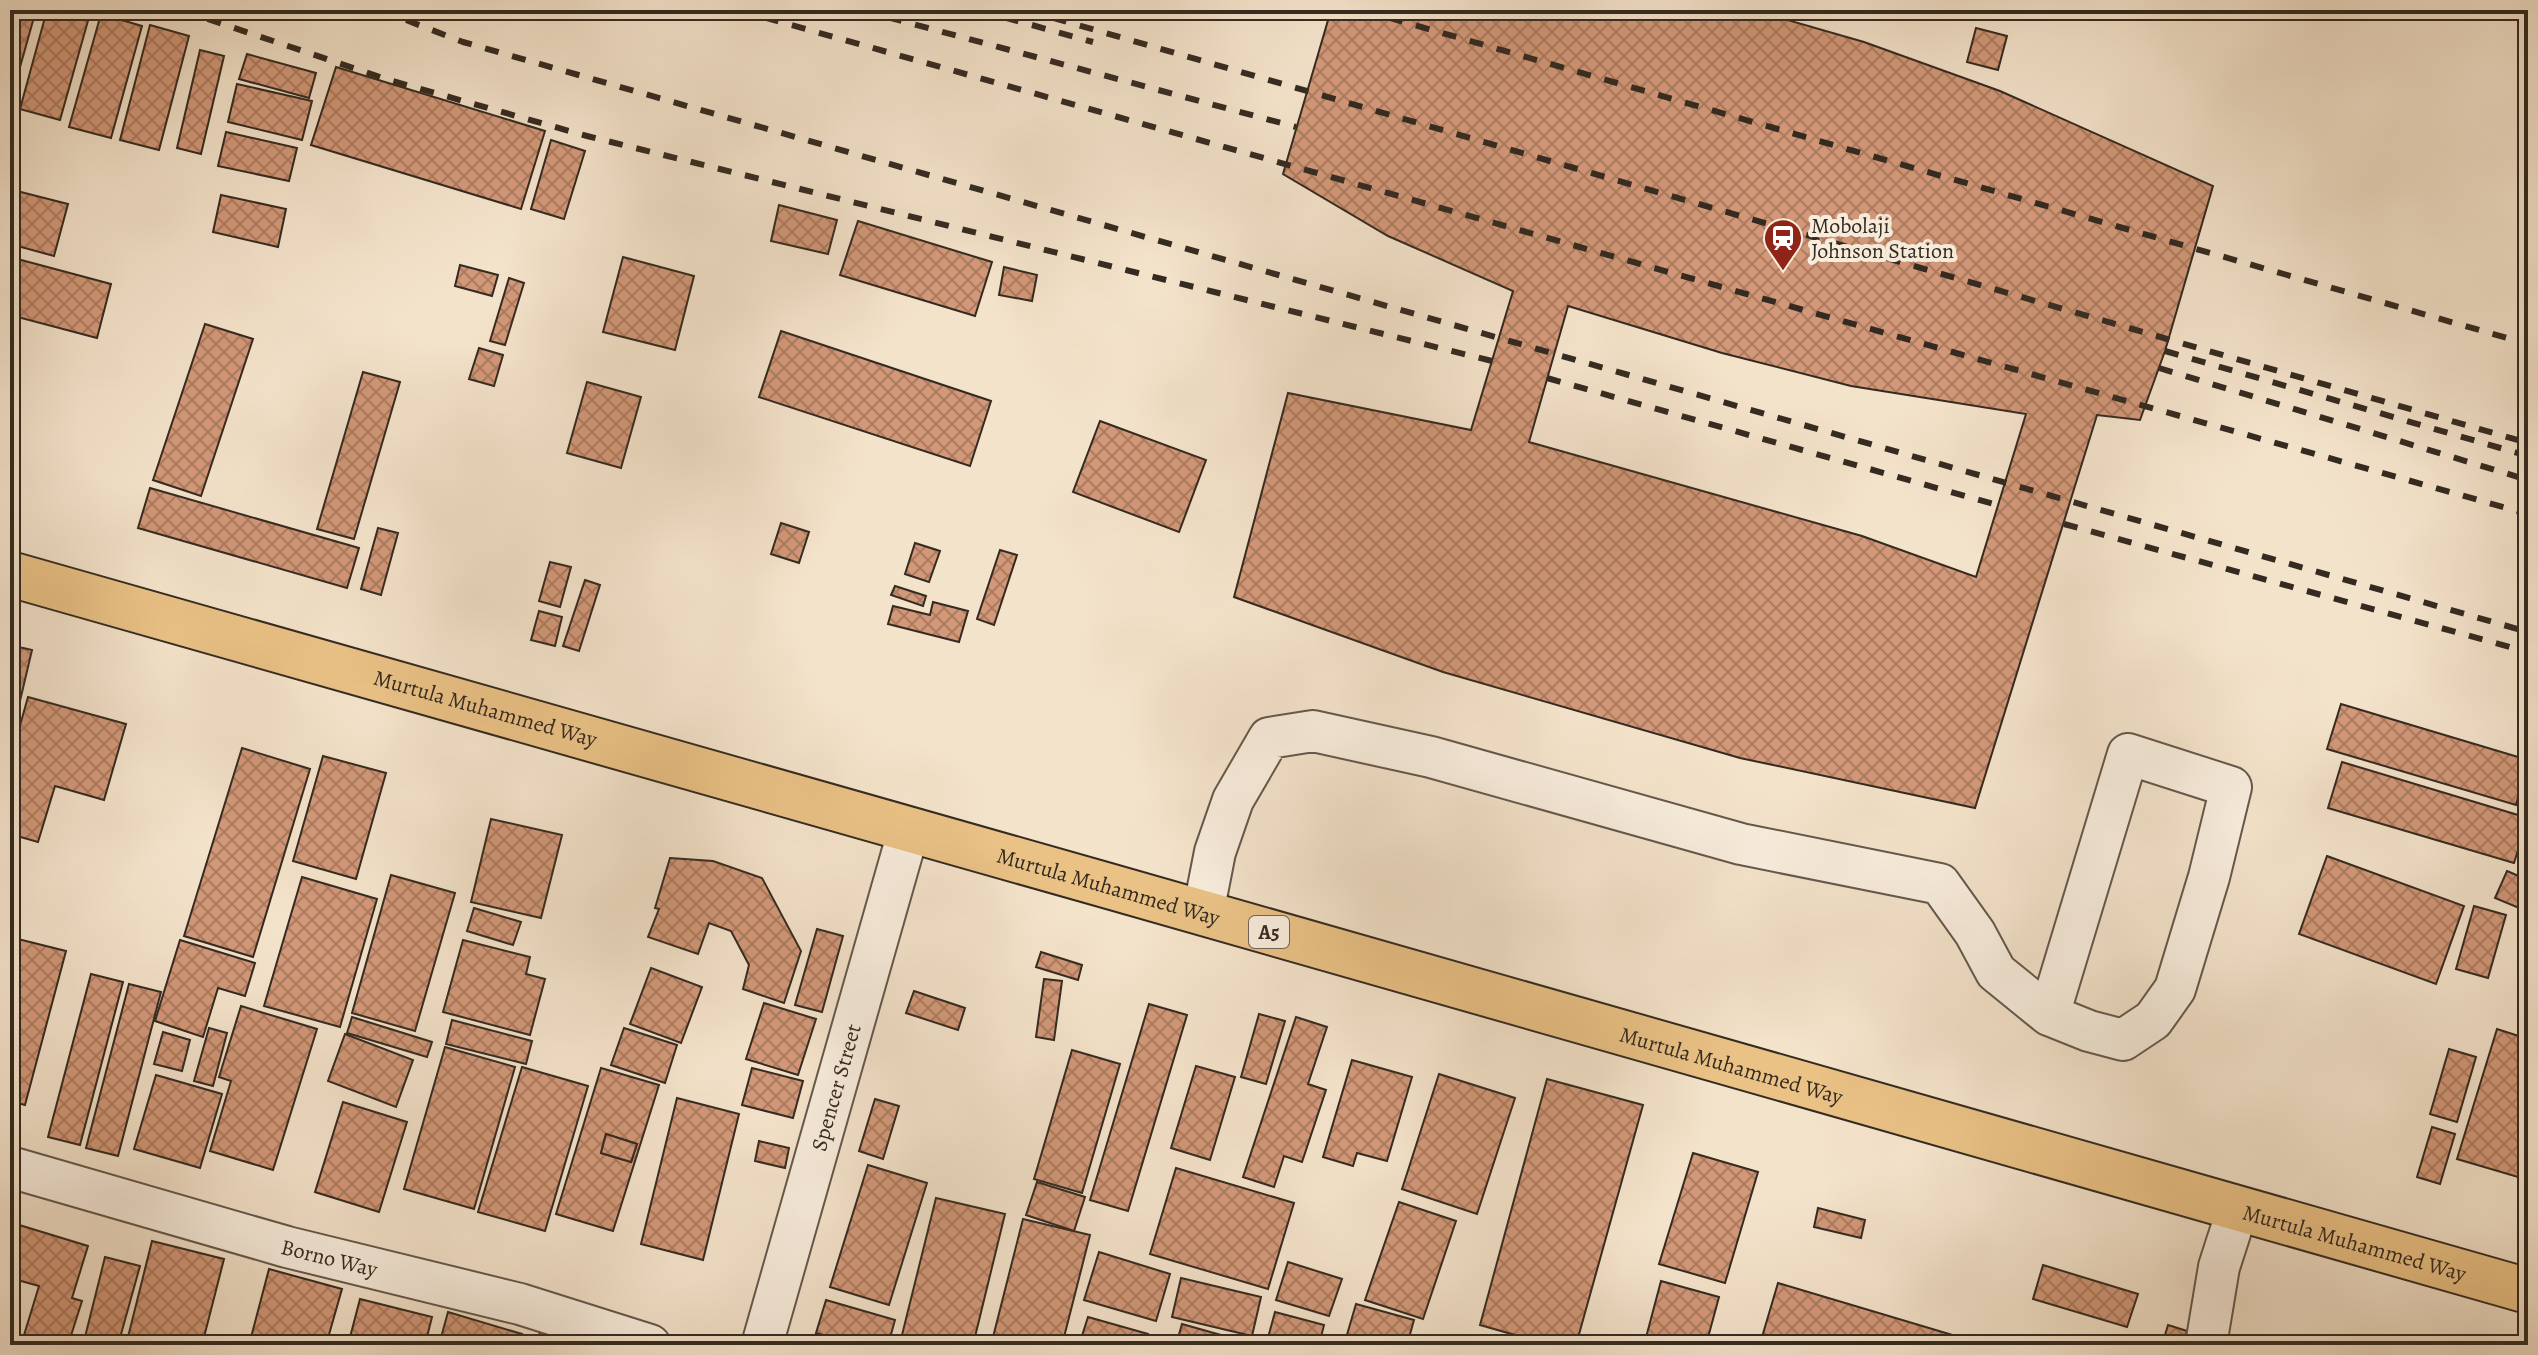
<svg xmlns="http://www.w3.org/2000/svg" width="2538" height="1355" viewBox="0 0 2538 1355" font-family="Alegreya,serif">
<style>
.building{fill:url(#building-cross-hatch);stroke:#342a21;stroke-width:2;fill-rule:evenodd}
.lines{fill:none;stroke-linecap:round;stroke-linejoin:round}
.minor-casing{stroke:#64584c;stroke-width:44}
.major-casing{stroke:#342a21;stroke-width:48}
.minor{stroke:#f8eddd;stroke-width:40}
.major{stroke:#eac286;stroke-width:44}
.rail{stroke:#342a21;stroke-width:6;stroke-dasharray:14 14;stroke-linecap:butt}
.labels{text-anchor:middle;stroke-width:8;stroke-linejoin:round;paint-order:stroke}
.shield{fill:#f8eddd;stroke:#6f6459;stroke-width:2}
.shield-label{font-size:20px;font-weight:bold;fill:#342a21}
.poi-label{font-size:22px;fill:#342a21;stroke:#f8eddd;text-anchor:start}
.street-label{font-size:22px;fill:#342a21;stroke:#f8eddd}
</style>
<defs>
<pattern id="building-cross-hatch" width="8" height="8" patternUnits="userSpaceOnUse" patternTransform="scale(2)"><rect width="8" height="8" fill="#d39878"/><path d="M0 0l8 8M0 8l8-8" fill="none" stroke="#ac7c62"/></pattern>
</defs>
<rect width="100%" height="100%" fill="#f4e3cb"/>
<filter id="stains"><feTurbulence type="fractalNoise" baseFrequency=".0025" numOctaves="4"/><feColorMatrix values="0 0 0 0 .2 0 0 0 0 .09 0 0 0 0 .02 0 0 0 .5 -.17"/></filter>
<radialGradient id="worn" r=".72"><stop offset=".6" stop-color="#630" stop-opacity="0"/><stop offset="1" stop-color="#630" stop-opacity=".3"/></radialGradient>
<g class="building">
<path d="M10,10h26l-26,93z"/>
<path d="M47,10h44l-31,110 -40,-11z"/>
<path d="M1331,10h422l111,32 136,49 213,95 -48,165 -25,69 -43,-5 -122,393 -235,-50 -297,-86 -209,-75 54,-204 183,37 42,-139 -125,-55 -105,-62zM1568,306l154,47 129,33 175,28 -50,163 -114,-41 -333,-94z"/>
<path d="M101,14l41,12 -31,112 -42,-11z"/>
<path d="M150,25l39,11 -30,114 -39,-10z"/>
<path d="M1976,28l31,8 -9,34 -31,-8z"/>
<path d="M200,50l24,6 -23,98 -24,-6z"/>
<path d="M247,54l69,19 -7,25 -70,-19z"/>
<path d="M336,67l209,64 -24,78 -210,-64z"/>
<path d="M237,84l75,17 -10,39 -74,-18z"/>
<path d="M226,132l71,16 -8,33 -71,-15z"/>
<path d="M551,140l34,11 -21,68 -33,-10z"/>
<path d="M13,190l55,14 -14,52 -44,-12v-45z"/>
<path d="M221,195l65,14 -8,38 -65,-15z"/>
<path d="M779,205l58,15 -9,34 -57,-13z"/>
<path d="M858,221l134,41 -17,54 -135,-41z"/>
<path d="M10,257l101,27 -14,54 -87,-23z"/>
<path d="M623,257l71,19 -19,74 -72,-18z"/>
<path d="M460,265l38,10 -6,21 -37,-10z"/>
<path d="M1004,267l33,8 -5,26 -33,-6z"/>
<path d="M509,278l15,5 -19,62 -15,-4z"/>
<path d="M205,324l48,15 -52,157 -48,-16z"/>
<path d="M781,331l210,70 -21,65 -211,-69z"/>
<path d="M479,348l24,7 -9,31 -25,-7z"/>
<path d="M363,372l37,10 -46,157 -37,-10z"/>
<path d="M587,382l54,15 -20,71 -54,-15z"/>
<path d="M1100,421l106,39 -27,72 -106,-40z"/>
<path d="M150,488l209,60 -12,40 -209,-60z"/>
<path d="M781,523l28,9 -10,31 -28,-9z"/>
<path d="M378,528l20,5 -17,62 -20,-6z"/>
<path d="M915,543l25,8 -11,31 -24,-8z"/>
<path d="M1000,550l17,5 -23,70 -17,-6z"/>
<path d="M550,562l21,5 -11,40 -21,-6z"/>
<path d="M585,580l15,5 -21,66 -16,-5z"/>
<path d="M895,586l31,10 -3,10 -32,-11z"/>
<path d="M933,602l35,9 -9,31 -71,-18 5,-18 37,9z"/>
<path d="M539,611l23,6 -7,29 -24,-6z"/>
<path d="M10,645l22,5 -12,51 -10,-3z"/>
<path d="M28,697l98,27 -22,76 -49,-14 -17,56 -28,-8v-73z"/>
<path d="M2341,704l187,56 -12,45 -189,-56z"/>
<path d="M242,748l68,21 -57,188 -69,-21z"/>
<path d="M323,756l63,17 -30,106 -63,-18z"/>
<path d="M2342,762l186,56 -14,45 -186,-55z"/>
<path d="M491,819l71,16 -21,83 -70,-16z"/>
<path d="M2327,856l137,50 -28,78 -137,-50z"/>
<path d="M670,858l43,3 49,17 39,73 -17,52 -41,-14 6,-24 -18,-34 -22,-8 -11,31 -50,-17 11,-28 -4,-1z"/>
<path d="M2507,871l21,9v8l-9,20 -24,-10z"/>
<path d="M391,875l64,18 -40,138 -63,-18z"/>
<path d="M302,877l75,22 -37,128 -76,-21z"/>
<path d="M2474,906l32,9 -18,63 -32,-9z"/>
<path d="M474,908l47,14 -8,23 -46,-14z"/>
<path d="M817,929l26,7 -21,76 -27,-7z"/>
<path d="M10,937l56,14 -41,154 -15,-4z"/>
<path d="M180,940l75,23 -10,33 -27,-8 -15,49 -48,-16z"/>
<path d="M463,940l67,17 -4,17 19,5 -15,56 -87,-23z"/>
<path d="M1041,952l41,13 -4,15 -42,-13z"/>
<path d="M651,968l51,19 -21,56 -51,-19z"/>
<path d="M91,974l32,8 -43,163 -32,-8z"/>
<path d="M1044,979l18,2 -8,59 -18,-3z"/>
<path d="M129,984l32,8 -43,164 -32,-8z"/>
<path d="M914,991l51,17 -7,22 -52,-17z"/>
<path d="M764,1003l52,16 -18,56 -52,-16z"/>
<path d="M1149,1004l38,11 -59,196 -38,-11z"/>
<path d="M241,1006l76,23 -44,141 -63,-19 21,-70 -12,-4z"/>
<path d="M1259,1014l26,7 -19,63 -25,-7z"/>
<path d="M352,1017l80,25 -5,15 -80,-24z"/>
<path d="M1296,1017l31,10 -19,57 18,6 -24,72 -18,-6 -10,31 -31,-10z"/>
<path d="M452,1020l80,21 -6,23 -80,-20z"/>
<path d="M209,1028l18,5 -14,53 -19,-5z"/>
<path d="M624,1028l53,17 -12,38 -54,-18z"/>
<path d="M2497,1029l31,10v141l-71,-21z"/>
<path d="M163,1032l27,8 -8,31 -28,-7z"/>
<path d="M345,1034l68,26 -17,47 -68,-26z"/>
<path d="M445,1047l70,20 -41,142 -70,-20z"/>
<path d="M2449,1049l27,8 -19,65 -27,-8z"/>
<path d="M1072,1050l48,14 -38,129 -48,-14z"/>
<path d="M1352,1060l60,17 -25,84 -30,-8 -4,13 -30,-9z"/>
<path d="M1196,1066l39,11 -25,83 -39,-12z"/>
<path d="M522,1067l66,19 -43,145 -67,-19z"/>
<path d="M601,1068l58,17 -46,146 -57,-17zM606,1134l31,10 -6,18 -30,-9z"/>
<path d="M752,1068l51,13 -10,37 -51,-13z"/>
<path d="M1439,1074l76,24 -38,116 -75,-25z"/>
<path d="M156,1075l66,19 -22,74 -66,-19z"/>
<path d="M1547,1079l96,26 -67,240h-26l-70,-20z"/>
<path d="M677,1098l62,16 -36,146 -62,-16z"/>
<path d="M875,1099l24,7 -16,53 -24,-8z"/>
<path d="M343,1102l64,20 -28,90 -64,-20z"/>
<path d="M2432,1127l23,7 -15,50 -23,-7z"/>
<path d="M606,1134l31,10 -6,18 -30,-9z"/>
<path d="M759,1141l30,7 -4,20 -30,-7z"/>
<path d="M1693,1153l65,19 -33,111 -66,-19z"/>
<path d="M868,1165l59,18 -38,122 -59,-18z"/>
<path d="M1176,1168l118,35 -26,86 -118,-35z"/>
<path d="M1037,1182l48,15 -11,34 -48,-16z"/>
<path d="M936,1198l69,16 -32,131h-31l-40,-10z"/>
<path d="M1399,1202l57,19 -33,98 -58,-19z"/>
<path d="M1818,1208l47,12 -4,18 -47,-11z"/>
<path d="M1023,1219l67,16 -28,110h-71z"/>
<path d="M16,1224l72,22 -16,52 10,3 -14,44h-47l18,-59 -29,-8v-34z"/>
<path d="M152,1241l72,18 -22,86h-76z"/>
<path d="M1099,1252l71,22 -14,47 -72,-21z"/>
<path d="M105,1257l35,9 -22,79h-35z"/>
<path d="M1288,1262l54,17 -13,37 -53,-16z"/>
<path d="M2043,1265l95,29 -11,33 -94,-28z"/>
<path d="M269,1269l73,20 -16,56h-77z"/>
<path d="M1181,1278l80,19 -9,39 -80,-19z"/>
<path d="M1661,1281l58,16 -13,48h-62z"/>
<path d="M1778,1283l208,62h-197l-27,-8z"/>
<path d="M360,1299l72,18 -7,28h-77z"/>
<path d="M826,1300l69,20 -7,25h-33l-39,-12z"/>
<path d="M1356,1304l58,16 -7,25h-63z"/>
<path d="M448,1312l74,22 -3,11h-80z"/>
<path d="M1275,1312l49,13 -5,20h-53z"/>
<path d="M1088,1317l60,17 -4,11h-65z"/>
<path d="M1182,1324l71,20v1h-77z"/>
<path d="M2168,1325l19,6 -4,14h-21z"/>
<path d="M542,1326l65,19h-71z"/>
</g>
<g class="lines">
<defs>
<g id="minor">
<path d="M1203,913l12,-61 18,-52 36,-62 44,-7 118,26 310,87 199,40 35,49 21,39 53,43 40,16 34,9 30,-20 22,-31 34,-112 22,-90 -103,-33 -79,261"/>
<path id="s1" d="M10,1167l277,80 233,57 130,41"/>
<path id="s2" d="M762,1345l147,-516"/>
<path d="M2206,1345l13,-78 19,-59"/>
</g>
<g id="major">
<path id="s3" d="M10,574c841,234 1677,482 2518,717"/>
</g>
</defs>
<use href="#minor" class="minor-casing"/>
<use href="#major" class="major-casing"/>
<use href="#minor" class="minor"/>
<use href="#major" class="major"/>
<g class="rail">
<path d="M181,10l208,70 198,56 905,225"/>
<path d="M380,10l83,32 2065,590"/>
<path d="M738,10l1790,504"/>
<path d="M861,10l435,117"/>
<path d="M978,10l115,32"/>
<path d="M1026,10l1502,433"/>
<path d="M1362,10l1166,334"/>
<path d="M2165,351l363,105"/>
<path d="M2159,368l369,112"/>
<path d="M1547,378l450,127"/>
<path d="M2064,524l464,128"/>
</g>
</g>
<defs>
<symbol id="station-pin" viewBox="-11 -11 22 30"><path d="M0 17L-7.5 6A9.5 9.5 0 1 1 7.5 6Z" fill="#8f2418" stroke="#f8eddd"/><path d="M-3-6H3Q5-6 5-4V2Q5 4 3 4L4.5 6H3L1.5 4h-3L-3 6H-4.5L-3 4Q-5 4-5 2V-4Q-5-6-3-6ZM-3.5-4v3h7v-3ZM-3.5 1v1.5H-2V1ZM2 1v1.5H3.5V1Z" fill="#fff"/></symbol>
</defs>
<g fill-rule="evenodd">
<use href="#station-pin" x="1761" y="216" width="44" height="60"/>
</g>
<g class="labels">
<rect class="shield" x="1249" y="916" width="40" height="32" rx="6"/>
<g class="shield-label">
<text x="1269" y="939">A5</text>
</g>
<g class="poi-label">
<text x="1811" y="233">Mobolaji<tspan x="1811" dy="25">Johnson Station</tspan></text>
</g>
<g class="street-label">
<text dy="8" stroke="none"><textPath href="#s3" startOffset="494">Murtula Muhammed Way</textPath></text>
<text dy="8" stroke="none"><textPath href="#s3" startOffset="1142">Murtula Muhammed Way</textPath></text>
<text dy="8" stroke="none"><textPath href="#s3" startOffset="1790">Murtula Muhammed Way</textPath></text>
<text dy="8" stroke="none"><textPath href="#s2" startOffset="268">Spencer Street</textPath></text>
<text dy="8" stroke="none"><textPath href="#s3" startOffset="2438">Murtula Muhammed Way</textPath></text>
<text dy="8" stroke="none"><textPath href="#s1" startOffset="332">Borno Way</textPath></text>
</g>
</g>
<rect width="2538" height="1355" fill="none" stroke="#f4e3cb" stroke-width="40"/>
<rect x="12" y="12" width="2514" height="1331" fill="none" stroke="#342a21" stroke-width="4"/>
<rect x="20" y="20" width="2498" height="1315" fill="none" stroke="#342a21" stroke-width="2"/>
<rect width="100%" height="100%" filter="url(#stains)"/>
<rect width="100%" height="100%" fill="url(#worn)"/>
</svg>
